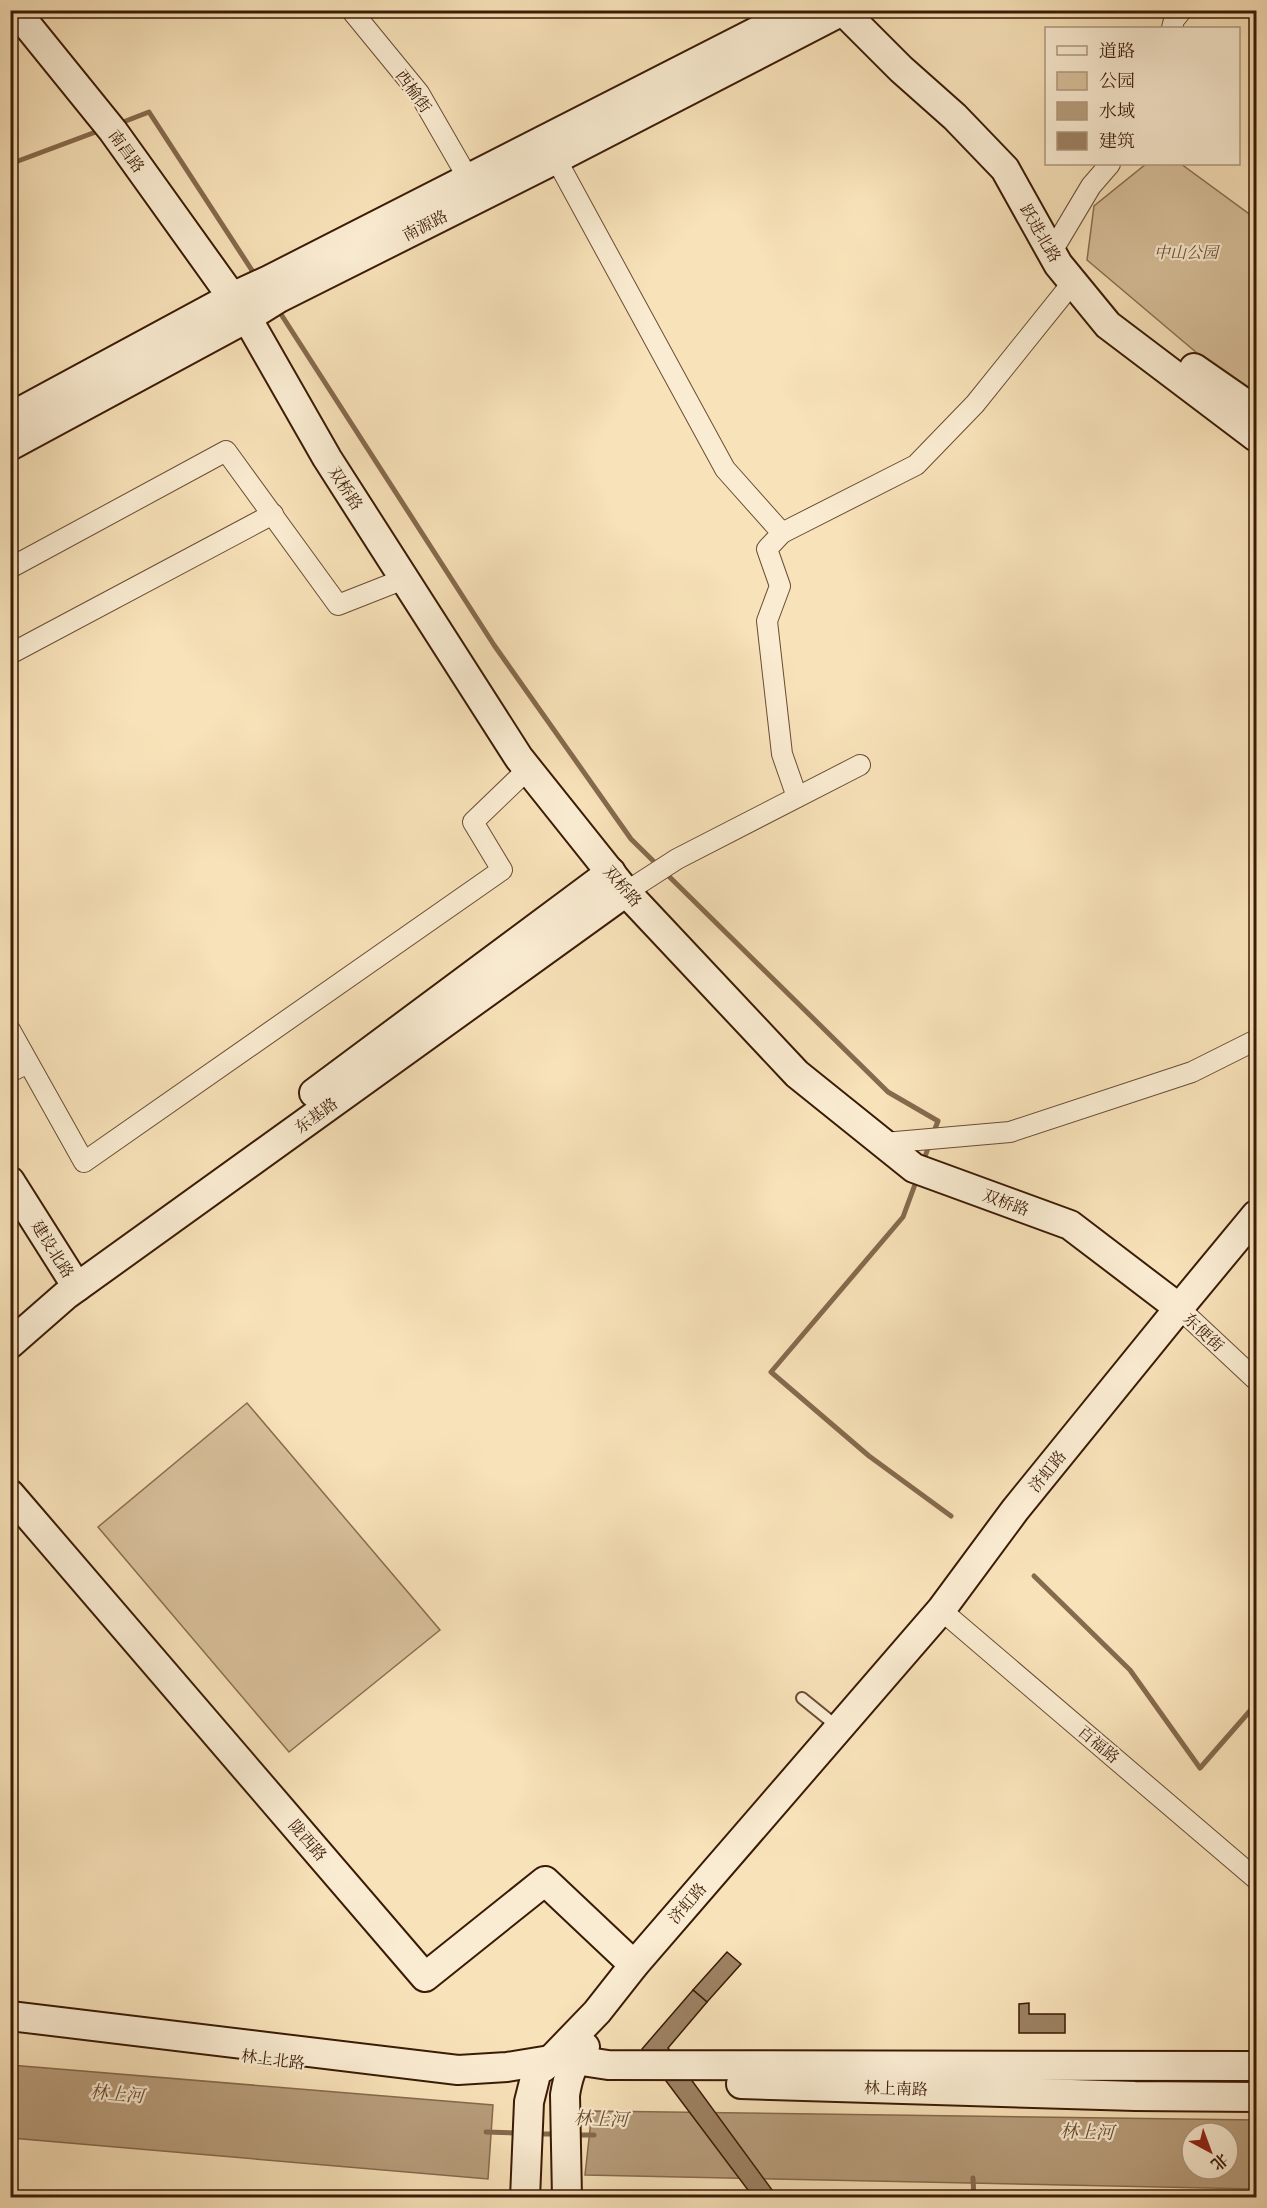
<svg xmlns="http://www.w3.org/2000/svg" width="1267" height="2208" viewBox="0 0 1267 2208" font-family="'Libre Caslon Text','Noto Serif SC',serif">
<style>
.green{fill:#d8c09b;stroke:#8a6e50;stroke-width:1.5}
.water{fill:#b89e7c;stroke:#866a4d;stroke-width:1.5;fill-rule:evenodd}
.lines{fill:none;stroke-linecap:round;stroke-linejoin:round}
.stream{stroke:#866a4d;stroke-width:5}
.building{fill:#9d8263;stroke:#3b1b06;stroke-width:1.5}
.lane-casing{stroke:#6a4d33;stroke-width:14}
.street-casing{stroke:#6a4d33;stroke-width:22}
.secondary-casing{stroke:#3b1b06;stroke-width:32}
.lane{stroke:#faecd2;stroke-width:10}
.street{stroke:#faecd2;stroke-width:20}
.secondary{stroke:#faecd2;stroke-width:28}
.labels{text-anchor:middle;stroke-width:4.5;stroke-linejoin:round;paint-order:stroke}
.street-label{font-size:16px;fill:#3b1b06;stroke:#faecd2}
.park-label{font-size:16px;font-style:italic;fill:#6a4d33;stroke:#faecd2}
.water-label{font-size:18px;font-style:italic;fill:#67492f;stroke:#faecd2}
</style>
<rect width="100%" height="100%" fill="#f8e2b9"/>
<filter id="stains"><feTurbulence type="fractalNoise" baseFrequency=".00333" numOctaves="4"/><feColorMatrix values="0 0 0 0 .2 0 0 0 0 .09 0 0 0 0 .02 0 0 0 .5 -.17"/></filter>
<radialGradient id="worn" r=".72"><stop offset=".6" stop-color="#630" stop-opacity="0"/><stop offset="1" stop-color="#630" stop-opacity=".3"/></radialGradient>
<g class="green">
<path d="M1146,164h35l75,55v184l-169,-143 7,-54z"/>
<path d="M247,1403l193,227 -151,122 -191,-225z"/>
</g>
<g class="water">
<path d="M10,2065l483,40 -5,74 -477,-41z"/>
<path d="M592,2111l664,9v69l-671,-14zM1192,2133h36v36h-36z"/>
</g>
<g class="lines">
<g class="stream">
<path d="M118,124l31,-12 108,166"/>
<path d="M10,164l91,-34"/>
<path d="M277,308l217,337 137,194 257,253 50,29 -5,13"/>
<path d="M923,1162l7,-19"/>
<path d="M917,1179l-14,38 -132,155 98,84 82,60"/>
<path d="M1034,1576l96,94 70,98 56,-64"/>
<path d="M486,2132l33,1"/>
<path d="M537,2134h21"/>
<path d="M573,2135h21"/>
<path d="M973,2178l1,20"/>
</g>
</g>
<g class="building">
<path d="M727,1952l14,12 -34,38 -14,-12z"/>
<path d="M693,1990l14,12 -39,46 110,150h-24l-112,-149z"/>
<path d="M1029,2003v11h36v19h-46v-29z"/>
</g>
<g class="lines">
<defs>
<path id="lane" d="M802,1698l37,30"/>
<g id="street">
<path d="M351,10l68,83 49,85"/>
<path d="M1172,28l2,-8 8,-10"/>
<path d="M556,159l169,310 57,64 -15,16 13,37 -13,35 15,133 15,43"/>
<path d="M1057,243l34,-57 19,-22"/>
<path d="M782,533l134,-68 59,-61 98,-122"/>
<path d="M10,568l216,-117 112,154 66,-26"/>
<path d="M10,654l263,-140"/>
<path d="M626,892l51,-33 183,-94"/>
<path d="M10,1030l74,132 418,-292 -29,-48 55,-53"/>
<path d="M10,1072l18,-9"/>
<path d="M884,1143l126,-11 182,-60 64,-32"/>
<path d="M1179,1308l77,72"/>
<path d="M941,1610l315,269"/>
</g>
<g id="secondary">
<path d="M15,10l98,121 134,187 80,140 192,300 107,134 171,182 117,94 156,57 109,83"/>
<path d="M842,10l59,59 54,48 50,52 53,95 50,61 148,112"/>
<path d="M1194,368l62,43"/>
<path d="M10,417l222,-120 37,-17 530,-270"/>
<path d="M10,446l237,-128 32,-20 277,-139 288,-149"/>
<path d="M314,1093l297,-221"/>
<path d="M10,1181l67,106"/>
<path d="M10,1344l56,-49 560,-403"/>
<path d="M10,1494l415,483 120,-96 89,84"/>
<path d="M10,2016l448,54 49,-3 43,-7h25l33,5 648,1"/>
<path d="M544,2067l53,-55 37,-47 307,-355 74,-100 164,-202 77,-93"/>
<path d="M741,2084l394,12 121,1"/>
<path d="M525,2198l4,-96 6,-24"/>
<path d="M567,2198l-2,-103c3,-19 8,-33 20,-48"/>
</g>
</defs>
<use href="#lane" class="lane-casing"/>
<use href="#street" class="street-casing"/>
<use href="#secondary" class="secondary-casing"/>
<use href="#lane" class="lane"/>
<use href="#street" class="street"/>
<use href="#secondary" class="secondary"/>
</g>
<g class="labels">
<g class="street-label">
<text transform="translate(414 91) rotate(54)" y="6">西榆街</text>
<text transform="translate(127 151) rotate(54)" y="6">南昌路</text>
<text transform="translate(425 225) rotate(-27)" y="6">南源路</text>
<text transform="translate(1041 233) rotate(60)" y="6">跃进北路</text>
<text transform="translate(346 488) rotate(57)" y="6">双桥路</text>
<text transform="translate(623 886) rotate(49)" y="6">双桥路</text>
<text transform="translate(316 1115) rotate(-36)" y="6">东基路</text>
<text transform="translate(1006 1202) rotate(20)" y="6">双桥路</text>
<text transform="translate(53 1249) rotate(58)" y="6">建设北路</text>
<text transform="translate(1204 1332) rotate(43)" y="6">东便街</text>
<text transform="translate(1047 1471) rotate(-51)" y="6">济虹路</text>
<text transform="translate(1099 1744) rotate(40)" y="6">百福路</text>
<text transform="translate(308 1840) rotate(49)" y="6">陇西路</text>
<text transform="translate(687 1903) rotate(-49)" y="6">济虹路</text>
<text transform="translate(273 2059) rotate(7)" y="6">林上北路</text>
<text transform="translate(896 2088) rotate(2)" y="6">林上南路</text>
</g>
<g class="park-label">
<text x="1186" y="258">中山公园</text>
</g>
<g class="water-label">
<text transform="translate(117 2094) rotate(5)" y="6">林上河</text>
<text transform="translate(601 2119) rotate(2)" y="6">林上河</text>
<text transform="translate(1087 2132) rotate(2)" y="6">林上河</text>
</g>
</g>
<rect width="1267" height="2208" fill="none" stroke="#f8e2b9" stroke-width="36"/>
<rect x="12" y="12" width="1243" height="2184" fill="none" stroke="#3b1b06" stroke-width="3"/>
<rect x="18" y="18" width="1231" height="2172" fill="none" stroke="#3b1b06" stroke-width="1.5"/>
<rect x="1045" y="27" width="195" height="138" fill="#faecd2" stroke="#ae9880" stroke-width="1.5"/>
<rect x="1057" y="46" width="30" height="9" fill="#faecd2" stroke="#ae9880" stroke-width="1.5"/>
<text x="1099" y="57" font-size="18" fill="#3b1b06">道路</text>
<rect x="1057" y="72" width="30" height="18" fill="#d8c09b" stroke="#ae9880" stroke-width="1.5"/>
<text x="1099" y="87" font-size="18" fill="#3b1b06">公园</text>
<rect x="1057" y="102" width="30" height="18" fill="#b89e7c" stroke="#ae9880" stroke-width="1.5"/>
<text x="1099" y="117" font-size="18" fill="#3b1b06">水域</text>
<rect x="1057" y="132" width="30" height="18" fill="#9d8263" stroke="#ae9880" stroke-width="1.5"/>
<text x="1099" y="147" font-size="18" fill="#3b1b06">建筑</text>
<g transform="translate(1210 2151) rotate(139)"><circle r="28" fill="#faecd2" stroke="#ae9880" stroke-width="1.5"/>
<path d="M0-4.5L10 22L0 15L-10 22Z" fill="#8f2418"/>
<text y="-9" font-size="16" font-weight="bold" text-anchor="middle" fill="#3b1b06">北</text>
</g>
<rect width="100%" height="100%" filter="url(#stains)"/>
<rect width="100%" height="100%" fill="url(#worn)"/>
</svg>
